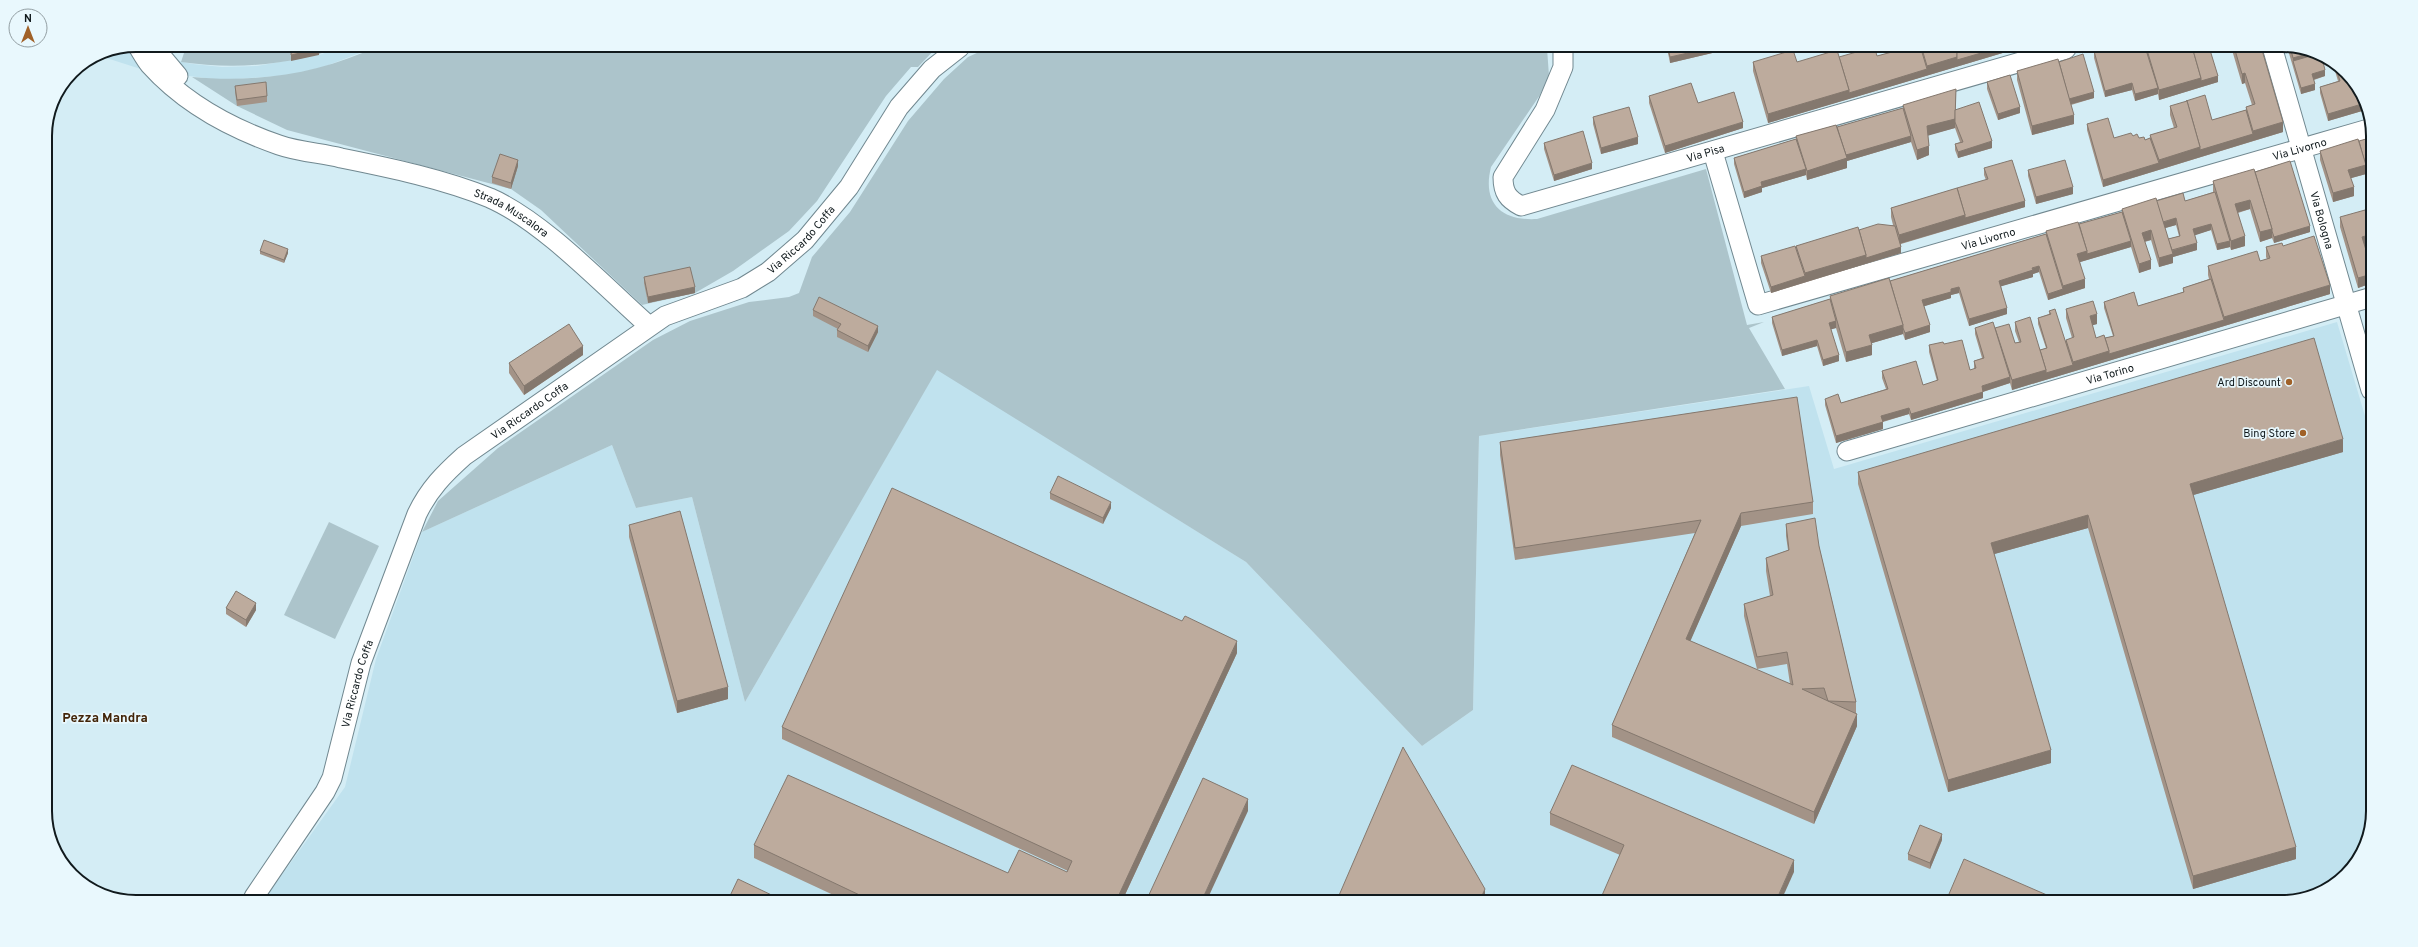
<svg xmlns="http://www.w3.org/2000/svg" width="2418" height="947" viewBox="0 0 2418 947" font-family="Overpass,sans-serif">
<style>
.built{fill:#c0e2ee}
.grass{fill:#acc4cb}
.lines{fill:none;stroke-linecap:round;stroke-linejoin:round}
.street-casing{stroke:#718890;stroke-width:21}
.street{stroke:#fff;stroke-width:19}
.wall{fill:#a39387;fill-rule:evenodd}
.shaded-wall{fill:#84786e}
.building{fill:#bdab9d;stroke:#84786e;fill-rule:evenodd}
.poi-dot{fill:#a06128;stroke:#e9f8fd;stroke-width:1.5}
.labels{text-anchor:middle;stroke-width:3.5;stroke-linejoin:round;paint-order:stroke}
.street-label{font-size:11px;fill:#111a1d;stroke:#e9f8fd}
.poi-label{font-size:11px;fill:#111a1d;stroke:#e9f8fd;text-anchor:end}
.quarter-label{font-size:13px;font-weight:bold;fill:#422408;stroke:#e9f8fd}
.rim{fill:none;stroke:#111a1d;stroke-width:2}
</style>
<rect width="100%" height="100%" fill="#d4edf5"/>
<g class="built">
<path d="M347,45l31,1 -52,20 -35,9 -69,5 -75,-9 -50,-16 21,-6 75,15 29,3 35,-1 62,-11z"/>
<path d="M2337,322l34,114 -3,404 -31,43 -55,19 -2016,-5 79,-110 31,-128 46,-127 190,-87 24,63 56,-11 53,205 192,-333 309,193 176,184 51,-36 6,-274 330,-50 25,83z"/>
</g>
<g class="grass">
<path d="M183,45h164c-54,20 -109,25 -166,17l4,-12z"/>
<path d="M378,46l559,1 -19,20h-7l-25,29 -69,105 -28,30 -56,40 -38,22 -53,12 -101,-95 -30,-21 -224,-59 -50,-24 -45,-29c65,6 127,-3 186,-31z"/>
<path d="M990,47l557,1 2,28 -9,19 -49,72c-9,36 10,54 46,52l169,-50 41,156 17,-3 -15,6 36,61 -306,47 -6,274 -51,36 -176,-184 -309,-192 -192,332 -53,-205 -56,11 -24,-63 -190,87 16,-31 60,-53 155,-108 37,-19 59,-19 40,-5 10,-4 13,-36 38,-45 58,-91 36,-42 24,-22z"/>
<path d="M329,522l50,24 -44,93 -51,-24z"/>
</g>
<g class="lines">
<defs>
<g id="street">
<path id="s1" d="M137,45c4,6 8,14 13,20 35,39 80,63 129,80 20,7 42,8 62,13 50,10 102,21 149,40 53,23 115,89 159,128"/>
<path d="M152,45l26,31"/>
<path id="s2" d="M1563,48v19l-18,43 -42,67c0,16 5,22 18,29l545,-157"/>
<path id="s3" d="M2273,50l98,340"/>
<path id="s4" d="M1713,152l45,153 614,-177"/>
<path id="s5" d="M1847,451l525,-154"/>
<path id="s6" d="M254,897l71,-105 7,-14 29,-115 56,-149c12,-25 27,-40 47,-58l201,-140 77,-28 26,-16 37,-32 44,-53 50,-80 33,-38 28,-22"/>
</g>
</defs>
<use href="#street" class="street-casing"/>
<use href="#street" class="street"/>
</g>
<g class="wall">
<path d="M1667,48l58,1v1l-55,13z"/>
<path d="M1903,49h113l-248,74 -15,-52v-9h44l42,-5 38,-1z"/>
<path d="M2100,49l110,1 8,32 -59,18 -1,-6 -23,7 -3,-11 -27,7 -11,-39v-7z"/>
<path d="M2232,50h30l21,82 -180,55 -16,-57v-6l27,14 19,-2 12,4 5,-2v-3l24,-7 -4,-13v-9l42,14 34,-10v-3l6,-2 -7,-22 -3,1z"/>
<path d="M2288,50h23l14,26 -11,4 1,10 -14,4z"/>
<path d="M2059,62l35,36 -23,7 3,19 -42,11 -15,-55v-9z"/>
<path d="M2335,67l19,14 8,30 -34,10 -8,-28v-6l18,-6 -3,-10z"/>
<path d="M1987,82l33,31 -22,7 -11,-31z"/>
<path d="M235,86l32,10v6l-30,4 -2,-14z"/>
<path d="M1649,96l94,32 -78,25 -16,-50z"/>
<path d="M1903,105l52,4 37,39 -34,10 -3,-8v-6l5,-2 -5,-14 -27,7 1,20 -12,5 -6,-18 -64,19v7l-40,12 -1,-5 -44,13v4l-18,6 -10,-34v-6l62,-19v-3l41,-9 66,-19z"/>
<path d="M1593,117l45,27 -37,10 -8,-30z"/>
<path d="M2373,137l-1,58 -6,-21 -15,4 3,18 -21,6 -13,-42v-9l39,-10z"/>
<path d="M1544,143l48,26 -38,12 -10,-32z"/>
<path d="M518,166l-7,23 -19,-6v-6z"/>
<path d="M1984,168l41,39 -124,37v9l-130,40 -10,-30v-7l35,-7v-3l63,-16 34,-5 -2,-8v-9l95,-28 -2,-5z"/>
<path d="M2028,170l45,24 -37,10 -8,-28z"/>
<path d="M2255,172l55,60 -36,11 -2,-5 -12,4 -10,-33 -12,4 7,33 -14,4 -1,-3 -13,3 -6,-20 -17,5 3,15 -24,7v6l-14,4 -8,-27 -6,2 6,27 -12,4 -8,-26 -51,15 5,26 -37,12 -9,-28 -6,2v3l-32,9 6,28 -38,12 -10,-33 -8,2v3l-27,8 6,26 -25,8 -2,-6 -31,9v12l-26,7 -10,-34 -5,1 8,32 -16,5 -6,-20 -35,10 -10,-33v-6l58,-18v-3l60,-15 156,-47v-3l33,-7 43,-12v-3l34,-8h29l28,-9v-11zM2176,225l3,11 -11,3 -3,-11z"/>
<path d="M2340,217l32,26 -7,2 1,5 6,-2v35l-14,5 -18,-61z"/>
<path d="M2283,246l47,48 -318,96 -2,-7 -27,9v6l-72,22 -2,-6 -26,8v7l-47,14 -11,-38v-6l16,4 45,-14 -4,-11v-7l41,14 14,-4 -8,-29v-7l15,-1 26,26 4,-1v-8l8,-3 -7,-24v-6l20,3v-3l20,15 4,-1 -4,-11v-9l25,28 6,-2 -8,-24v-6l11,-4v-3l17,31v-2l6,-2 -6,-20v-9l31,15 -5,1 4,13h9l8,-2 -9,-28v-6l34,4 45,-14v-4l26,-9 -1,-4v-9l52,-5 7,-2 -1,-2v-10z"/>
<path d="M260,251l28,2 -4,10 -24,-9z"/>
<path d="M644,277l51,16 -47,10 -4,-20z"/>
<path d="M813,310l65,22 -10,20 -31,-15v-7l1,-1 -25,-13z"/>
<path d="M583,355l-59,40 -15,-22v-10z"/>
<path d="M1500,442l313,60v12l-72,12 -51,115 100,43 -3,-20 -30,5 -13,-53v-12l26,-8 -4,-25v-13l22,-8 -2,-14v-12l33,22 37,156v11l1,13 -43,98 -202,-87v-12l83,-192 -180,27 -15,-105z"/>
<path d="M2343,452l-150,43 103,364 -103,30 -105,-361 -94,26 57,209 -103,29 -90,-308v-12z"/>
<path d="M1050,493l61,15 -8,16 -53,-25z"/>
<path d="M629,525l99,174 -51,14 -48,-176z"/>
<path d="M226,608l30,2 -10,17 -20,-13z"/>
<path d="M1237,653l-114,246h-281l-88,-41v-13l254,28 59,-1 1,-1 -286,-132v-12z"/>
<path d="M1550,813l244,59 -174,-17 -70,-30z"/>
<path d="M1942,840l-12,29 -22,-9v-6z"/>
</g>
<g class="shaded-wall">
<path d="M320,45l-1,10 -28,6v-6z"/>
<path d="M1706,49h19v1l-55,13v-6z"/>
<path d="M1995,49h21l-167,50v-6l78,-24v-3l30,-9z"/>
<path d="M2314,52l6,5 -27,4v-3z"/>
<path d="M2325,70v6l-13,4v-6z"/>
<path d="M2245,73v10l-3,1v-10z"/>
<path d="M2218,76v6l-59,18v-10l42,-12z"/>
<path d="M2132,83v7l-27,7v-6z"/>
<path d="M2315,84v6l-14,4v-6z"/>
<path d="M2158,88v6l-23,7v-7z"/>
<path d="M1956,89l-1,39 -28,8v-10z"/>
<path d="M1849,90v9l-81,24v-9z"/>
<path d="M2094,92v6l-26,7v-6z"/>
<path d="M2362,104v7l-34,10v-7z"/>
<path d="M2020,107v6l-22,7v-6z"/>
<path d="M2074,115v9l-42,11v-9z"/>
<path d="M1743,122v6l-78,25v-7z"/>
<path d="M2283,122v10l-30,9v-10z"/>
<path d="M2253,134v7l-150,46v-7l56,-17v-3l41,-13z"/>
<path d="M1911,136v6l-64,19v7l-40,12v-9l38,-16z"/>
<path d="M1638,137v7l-37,10v-6z"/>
<path d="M1992,141v7l-34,10v-6z"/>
<path d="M1929,146v9l-12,5v-10z"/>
<path d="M518,160v6l-7,23v-6z"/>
<path d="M1592,163v6l-38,12v-6z"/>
<path d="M2366,165v9l-18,5v-9z"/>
<path d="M1806,169v6l-44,13v4l-18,6v-6l17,-10z"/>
<path d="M2073,187v7l-37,10v-7z"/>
<path d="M2354,187v9l-21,6v-9z"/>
<path d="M2250,200v9l-15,4v-9z"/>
<path d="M2025,201v6l-126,37v-9l66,-20z"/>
<path d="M2176,218v7l-14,4v-6z"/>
<path d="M2211,224v6l-18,6v-7z"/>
<path d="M2310,226v6l-36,11v-6z"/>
<path d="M2272,229v9l-12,4v-10z"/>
<path d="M2151,230v10l-9,2v-9z"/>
<path d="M2372,234v9l-10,3v-9z"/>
<path d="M2245,236v10l-14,4v-9z"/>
<path d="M2131,241v6l-54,16v-9l10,-3z"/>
<path d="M2230,241v6l-13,3v-6z"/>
<path d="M2197,243v7l-24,7v6l-14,4v-9l12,-7z"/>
<path d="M1901,247v6l-130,40v-6l34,-11v-3l61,-18z"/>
<path d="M288,249v4l-4,10v-3z"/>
<path d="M2151,260v9l-12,4v-9z"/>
<path d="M2039,266v6l-6,2v3l-34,10v-6z"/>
<path d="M2372,274v9l-14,5v-10z"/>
<path d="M2085,279v9l-37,12v-6l15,-5v-3z"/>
<path d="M2330,285v9l-318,96v-10l34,-10 27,-5v-3l36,-11 115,-31v-3z"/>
<path d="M695,287v6l-47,10v-6z"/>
<path d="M1959,287v6l-8,2v3l-29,9v-7l29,-11z"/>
<path d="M2007,308v6l-38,12v-7z"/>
<path d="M2097,314v10l-7,2v-10z"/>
<path d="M1836,321v7l-7,2v-7z"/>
<path d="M1903,325v9l-34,10v-9z"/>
<path d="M1930,325v7l-25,8v-7z"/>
<path d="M878,326v6l-10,20v-6z"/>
<path d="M1817,340v6l-35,10v-6z"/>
<path d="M1872,345v10l-26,7v-10z"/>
<path d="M583,346v9l-59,40v-9z"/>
<path d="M1839,355v6l-16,5v-6z"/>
<path d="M2010,377v6l-28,9v-6z"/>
<path d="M1983,392v6l-72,22v-6z"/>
<path d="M1909,408v6l-28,8v-6z"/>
<path d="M1883,422v7l-47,14v-7z"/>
<path d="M2343,439v13l-153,44v-12z"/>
<path d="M1111,502v6l-8,16v-6z"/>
<path d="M1741,513v13l-55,125v-12z"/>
<path d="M2088,515v13l-97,27v-12z"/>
<path d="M256,603v7l-10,17v-7z"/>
<path d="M1237,641v12l-114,246h-6z"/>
<path d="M728,687v12l-51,14v-12z"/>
<path d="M1857,714v12l-43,98v-12z"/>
<path d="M2051,750v13l-103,29v-12z"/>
<path d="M1248,799v12l-41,89h-5z"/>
<path d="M1942,834v6l-12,29v-6z"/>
<path d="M2296,847v12l-103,30v-13z"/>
<path d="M1794,860v12l-13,29h-5z"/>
<path d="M1485,889v11h-5z"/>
</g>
<g class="building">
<path d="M292,45h27v4l-28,6z"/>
<path d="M1668,48l38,1 -36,8z"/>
<path d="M1867,49h8l2,7 26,-7h18l6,20 -78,24v-3l-10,-33z"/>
<path d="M1922,49h35v8l-30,9z"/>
<path d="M1957,49h38l-38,11z"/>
<path d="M2100,49l46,1 12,38 -23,6 -3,-11 -27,8 -11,-40z"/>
<path d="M1793,50l4,12 40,-12 12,40 -81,24 -15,-52z"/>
<path d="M2147,50h46l8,28 -42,12z"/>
<path d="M2193,50h17l8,26 -17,5v-3z"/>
<path d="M2235,50h27l21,72 -30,9 -7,-24 9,-3 -10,-31 -3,1z"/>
<path d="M2291,50h20l3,2 -21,6z"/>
<path d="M2083,54l11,38 -25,7 -10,-37z"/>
<path d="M2317,54l5,4 3,12 -13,4 3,10 -14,4 -8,-27z"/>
<path d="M2058,59l16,56 -42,11 -15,-55z"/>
<path d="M2336,68l18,13 8,23 -34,10 -8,-27 20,-6z"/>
<path d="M2010,75l10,32 -22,7 -11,-32z"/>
<path d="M266,82l1,14 -30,4 -2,-14z"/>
<path d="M1691,83l7,20 36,-11 9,30 -78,24 -16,-50z"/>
<path d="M1956,89l-1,30 -28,7 2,20 -12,4 -14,-45z"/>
<path d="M2205,95l7,25 34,-10 7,24 -53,16v-3l-13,-46h-1z"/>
<path d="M2187,101l13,46 -41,13 -9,-25 27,-8 -7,-21z"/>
<path d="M1979,102l13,39 -34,11 -3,-8 8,-2 -8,-20v-12z"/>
<path d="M1629,107l9,30 -37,11 -8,-31z"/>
<path d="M1903,108l8,28 -65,19 -9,-28z"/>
<path d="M2108,118l6,20 17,-5 2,3 4,-2 2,4 5,-1 1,3 5,-2 9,25 -56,17 -16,-56z"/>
<path d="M1836,125l11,33 -40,13 -11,-35z"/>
<path d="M1583,131l9,32 -38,12 -10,-32z"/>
<path d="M2373,137l-1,52 -13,-48z"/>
<path d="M1796,139l10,30 -45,13 1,4 -18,6 -10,-34z"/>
<path d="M2358,139l8,26 -18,5 6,17 -21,6 -13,-42z"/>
<path d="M500,154l18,6 -7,23 -19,-6z"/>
<path d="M2012,160l13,41 -60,17v-3l-8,-27 31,-9 -4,-11z"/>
<path d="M2065,160l8,27 -37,10 -8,-27z"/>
<path d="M2290,161l20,65 -36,11 -2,-6v-2l-17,-57z"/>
<path d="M2254,169l18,60 -12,3 -10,-32 -15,4 10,32 -14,5 -18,-60z"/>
<path d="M1957,188l8,27 -66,20 -8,-27z"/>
<path d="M2215,192l15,49 -13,3 -6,-20 -18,5 4,14 -25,7 -4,-11 12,-3 -4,-18 -13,4 -7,-21 27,-8 2,8z"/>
<path d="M2156,198l17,56 -14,4 -8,-28 -9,3 9,27 -12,4 -17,-55z"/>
<path d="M2365,210l7,24 -10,3 4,13 6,-2v26l-14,4 -18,-61z"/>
<path d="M2122,212l9,29 -44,13v-3l-8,-27z"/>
<path d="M2078,222l9,29 -10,3 8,25 -22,7 -17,-55z"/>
<path d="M1878,224l17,2 6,21 -35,11v-3l-7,-25z"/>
<path d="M1858,227l8,28 -61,18 -9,-27z"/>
<path d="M2046,234l17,55 -15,5 -9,-28 -7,2 1,2 -34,11 8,27 -38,11 -10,-32 -8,2v3l-29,8 8,25 -25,8 -2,-5v-3l-13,-44z"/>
<path d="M2314,236l16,49 -106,32 -16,-51 49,-15 3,10 10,-3 -4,-11 16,-4 1,3z"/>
<path d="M264,240l24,9 -4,11 -24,-9z"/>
<path d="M1795,246l10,30 -34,11 -10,-31z"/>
<path d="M690,267l5,20 -47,10 -4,-20z"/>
<path d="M1889,278l14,47 -34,10 3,10 -26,7 -16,-56z"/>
<path d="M2211,279l13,41 -115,34v-3l-4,-13 9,-2 -10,-34 30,-10 4,14 46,-14 -1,-4z"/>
<path d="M819,297l59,29 -10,20 -31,-16 4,-6 -28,-14z"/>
<path d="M1830,299l6,22 -7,2 10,32 -16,5 -6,-20 -35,10 -10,-33z"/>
<path d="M2093,301l4,13 -7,2 6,22 8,-3 5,16 -36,11 -7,-22 8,-3 -8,-28z"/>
<path d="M2055,309l18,56 -27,8v-3l-6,-20 7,-2 -9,-30 13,-4 -2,-3z"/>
<path d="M2030,317l16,53 -34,10 -17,-52 14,-4 6,19 6,-1 -6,-20z"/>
<path d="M1993,322l17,55 -28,9 1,6 -72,22 -2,-6 -28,8 2,6 -47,14 -11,-37 13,-5 3,9 47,-14 -6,-18 34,-10 7,24 15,-5 -9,-35 14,-3 1,2 18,-4 8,30 6,-2 -2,-7 10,-3 -9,-30z"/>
<path d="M569,324l14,22 -59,40 -15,-23z"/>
<path d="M2314,338l29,101 -153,45 106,363 -103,29 -105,-361 -97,28 60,207 -103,30 -90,-308z"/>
<path d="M1797,397l16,105 -72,11 -55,126 107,46 -6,-33 -30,5 -13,-53 29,-9 -7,-37 23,-8 -3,-26 29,-6 4,28 37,156 -28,-1 29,13 -43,98 -202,-87 89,-205 -186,28 -15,-106zM1824,688l4,13 -26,-12z"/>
<path d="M1058,476l53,26 -8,16 -53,-25z"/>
<path d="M892,488l290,133 3,-5 52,25 -120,258h-249l-114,-54 34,-70 220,98 11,-23 48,22 5,-11 -290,-134z"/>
<path d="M680,511l48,176 -51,14 -48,-176z"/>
<path d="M236,591l20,12 -10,17 -20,-12z"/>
<path d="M1403,747l82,142 -5,11h-143z"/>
<path d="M1572,765l222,95 -18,41 -176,-1 24,-55 -74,-32z"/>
<path d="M1203,778l45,21 -46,101 -55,-1z"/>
<path d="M1920,825l22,9 -12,29 -22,-9z"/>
<path d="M1964,859l99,43 -117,-1z"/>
<path d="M738,879l42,20 -51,-1z"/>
</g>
<g class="poi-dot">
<circle cx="2289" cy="382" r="4"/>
<circle cx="2303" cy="433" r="4"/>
</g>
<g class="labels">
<g class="street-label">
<text dy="4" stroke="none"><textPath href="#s4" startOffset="723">Via Livorno</textPath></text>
<text dy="4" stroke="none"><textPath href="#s2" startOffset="373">Via Pisa</textPath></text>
<text dy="4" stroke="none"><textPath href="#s1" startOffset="421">Strada Muscalora</textPath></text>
<text dy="4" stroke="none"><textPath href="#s3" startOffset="177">Via Bologna</textPath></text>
<text dy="4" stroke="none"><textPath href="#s6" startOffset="899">Via Riccardo Coffa</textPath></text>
<text dy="4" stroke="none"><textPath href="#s4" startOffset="399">Via Livorno</textPath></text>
<text dy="4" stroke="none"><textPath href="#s5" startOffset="274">Via Torino</textPath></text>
<text dy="4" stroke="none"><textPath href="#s6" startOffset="575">Via Riccardo Coffa</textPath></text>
<text dy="4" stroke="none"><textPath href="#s6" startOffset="240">Via Riccardo Coffa</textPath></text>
</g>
<g class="poi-label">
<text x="2281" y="386">Ard Discount</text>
<text x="2295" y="437">Bing Store</text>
</g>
<g class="quarter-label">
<text x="105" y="722">Pezza Mandra</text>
</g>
</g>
<path d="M0 0H2418V947H0ZM136 52H2282A84 84 0 0 1 2366 136V811A84 84 0 0 1 2282 895H136A84 84 0 0 1 52 811V136A84 84 0 0 1 136 52Z" fill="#e9f8fd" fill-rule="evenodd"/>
<path class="rim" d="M136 52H2282A84 84 0 0 1 2366 136V811A84 84 0 0 1 2282 895H136A84 84 0 0 1 52 811V136A84 84 0 0 1 136 52Z"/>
<g transform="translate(28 28)"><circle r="19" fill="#e9f8fd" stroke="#939fa3"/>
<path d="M0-3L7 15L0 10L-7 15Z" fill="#a06128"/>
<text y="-6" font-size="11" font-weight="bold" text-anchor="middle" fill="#111a1d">N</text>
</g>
</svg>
